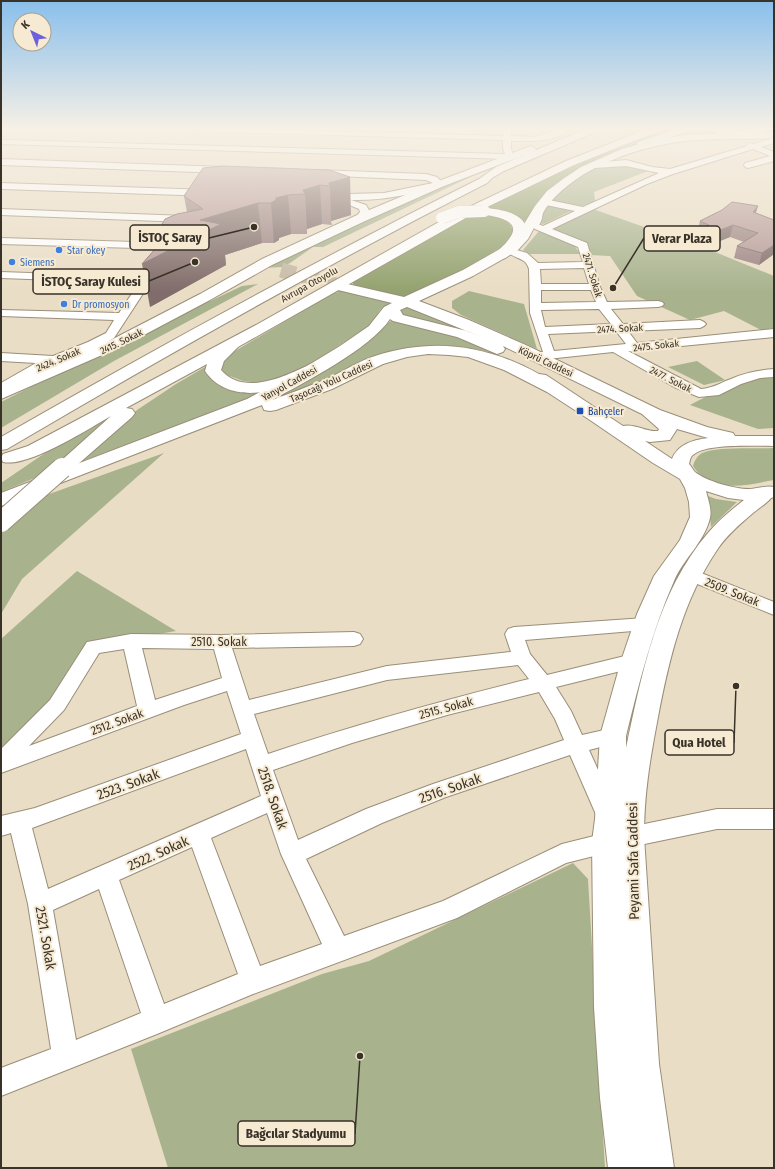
<svg xmlns="http://www.w3.org/2000/svg" width="775" height="1169" viewBox="0 0 775 1169" font-family="'Fira Sans Condensed',sans-serif">
<style>
.green{fill:#a8b38e}
.forest{fill:#93a26f}
.lines{fill:none;stroke-linecap:round;stroke-linejoin:round}
.major-tunnel{stroke:#c6bba6;stroke-width:15;stroke-dasharray:15 8;stroke-linecap:butt}
.minor-casing{stroke:#9a8e78;stroke-width:2}
.major-casing{stroke:#9a8e78;stroke-width:2}
.highway-casing{stroke:#9a8e78;stroke-width:2}
.minor{fill:#fff;fill-rule:evenodd}
.major{fill:#fff;fill-rule:evenodd}
.highway{fill:#fff;fill-rule:evenodd}
.highway-bridge-far1-casing{stroke:#9a8e78;stroke-width:12;stroke-linecap:butt}
.highway-bridge-casing{stroke:#9a8e78;stroke-width:22;stroke-linecap:butt}
.highway-bridge-far1{stroke:#fff;stroke-width:12}
.highway-bridge{stroke:#fff;stroke-width:20}
.wall{fill:#9d8483}
.shaded-wall{fill:#806c6a}
.building{fill:#b79a98;stroke:#806c6a}
.shop-dot{fill:#3f7fe0;stroke:#f7ead2;stroke-width:1.5}
.transit-dot{fill:#1a4fb4;stroke:#f7ead2;stroke-width:1.5}
.labels{text-anchor:middle;stroke-width:4;stroke-linejoin:round;paint-order:stroke}
.far-shop-label{font-size:10px;fill:#366cbe;stroke:#f7ead2;text-anchor:start}
.far-street-label{font-size:10px;fill:#383229;stroke:#f7ead2}
.far-transit-label{font-size:10px;fill:#164399;stroke:#f7ead2;text-anchor:start}
.street-label{font-size:12px;fill:#383229;stroke:#f7ead2}
.near-street-label{font-size:14px;fill:#383229;stroke:#f7ead2}
.leader{fill:none;stroke:#383229;stroke-width:1.5}
.callout-dot{fill:#383229;stroke:#f7ead2;stroke-width:1.5}
.callout{fill:#f7ead2;stroke:#383229;stroke-width:1.5}
.callout-label{font-size:13px;text-anchor:middle;font-weight:bold;fill:#383229}
</style>
<rect width="100%" height="100%" fill="#eaddc5"/>
<g class="green">
<path d="M664,129h12l-61,23 -5,-3z"/>
<path d="M693,129h20l11,3 40,-1 1,-2h9v4l-124,11z"/>
<path d="M625,164l23,7 -54,21 1,9 -13,5 -31,-6 11,-14 35,-20z"/>
<path d="M487,169l-164,78h-10l-23,16 -8,4 -18,1 177,-81z"/>
<path d="M558,205l15,5 -29,14 -7,-1 10,-17z"/>
<path d="M593,209l122,43 59,24v52l-13,2 -37,-19 -34,9 -53,-24 -27,-40 -20,-1 -9,-14 -30,-12z"/>
<path d="M539,231l33,11 8,12h-50l-7,-4z"/>
<path d="M258,284l-144,77 -113,67v-26l53,-27 56,-23 79,-41 53,-25z"/>
<path d="M341,288l49,15 -10,7 -7,13 -65,43 -25,11 -23,6 -17,-2 -16,-6 -8,-8 6,-10z"/>
<path d="M469,291l55,13 13,45 -76,-34 -9,-7v-7z"/>
<path d="M410,307l65,27 -29,-9 -43,-9 -3,-4 3,-4z"/>
<path d="M392,320l84,22 22,12 -24,-5 -45,-3 -34,5 -67,30 -70,24 99,-59z"/>
<path d="M697,361l28,19h1l-22,5 -36,-18z"/>
<path d="M205,367c4,24 41,21 59,24l-21,10 -164,61 58,-52 39,-26z"/>
<path d="M774,375v53l-16,1 -68,-24c23,-13 59,-27 84,-30z"/>
<path d="M117,410l-70,63 -46,19v-9l47,-32z"/>
<path d="M774,448v32c-28,5 -63,15 -81,-14 2,-6 4,-10 9,-13 15,-7 54,-4 72,-5z"/>
<path d="M164,453l-142,126 -21,35v-88l37,-28z"/>
<path d="M708,496l8,3 21,3 -26,25z"/>
<path d="M77,571l99,60 -71,12 -46,54 -58,52v-110z"/>
<path d="M573,863l15,16 17,289h-437l-37,-119 191,-75 47,-13z"/>
</g>
<g class="forest">
<path d="M610,149l5,3 -53,27 -27,27 -10,20 -43,-17z"/>
<path d="M481,213c17,4 25,2 33,19l-8,12 -27,17 -32,19 -38,16 -10,1 -44,-10 -3,-5 121,-68z"/>
</g>
<g class="lines">
<path class="major-tunnel" d="M281,270l62,17"/>
<defs>
<g id="minor">
<path d="M187,129h70l246,7v-7h8v7l24,1 25,-8h10c-15,14 -40,12 -59,12v8l3,8 -4,2 -509,-15v-4l504,14 -2,-5v-9l-312,-9z"/>
<path d="M774,138v5l-13,4 13,5v9l-26,7 -3,-1 -1,-2 1,-2 25,-7 -17,-7 -80,25 -26,10 -95,45 35,14 13,44 7,15 51,-1 4,1 2,2 -2,2 -4,1 -47,2 12,15 77,-4 4,2 2,2 -2,2 -4,2 -72,3 9,12 137,-14v8l-134,13 -5,2 -7,-1 73,38c12,-1 19,-6 30,-10 13,-6 28,-9 43,-10v8l-14,1 -19,6 -22,11 -20,2 -25,-10 -61,-35 -75,8 -4,-1 -2,-3 2,-3 9,-1 -13,-39 -1,-44c-3,-12 -15,-10 -21,-17l5,-3 14,4 11,10 45,-1 -5,-15 -43,-18 -2,-2 5,-3 5,2 32,-15 -34,-7 -2,-2 2,-2 3,-1 39,8 76,-34 -33,-7 -32,2 -3,-1 -1,-2 1,-2 35,-3 26,7 18,2 77,-23v-3l7,1zM584,268l5,16h-48l-1,-15zM541,290h50l5,12 -55,1zM599,309l12,15 -66,3 -4,-17zM616,331l10,13 -72,7 -6,-17z"/>
<path d="M1,159l224,8 4,3 -4,3 -224,-8z"/>
<path d="M317,170l109,4 11,3 7,7 -1,2c-30,8 -60,15 -92,14l15,5 4,7 -8,9 -3,1 -5,-3 6,-7 -1,-3 -12,-5 -21,-3 -2,-2 2,-2 20,2 -2,-2 2,-2 3,-1 35,-1 49,-10 -7,-3 -112,-5 -1,-2 1,-2z"/>
<path d="M1,183l210,7 4,3 -4,3 -210,-7z"/>
<path d="M1,209l186,7 5,3 -5,3 -186,-7z"/>
<path d="M1,238l168,5 5,3 -5,3 -168,-5z"/>
<path d="M158,260l5,3 -49,75 -18,10 -53,21 -37,22 -5,1v-9l35,-20 -35,-2v-8l52,3 35,-14 18,-9 8,-13 -113,-4v-6l118,3 20,-30 -138,-5v-6l143,5 10,-16z"/>
<path d="M691,569l83,33v13l-89,-36 -2,-4 2,-4z"/>
<path d="M645,618l6,2 3,4 -3,4 -6,2 -120,10 5,14 17,21 86,-21 7,2 2,5 -2,5 -7,2 -77,19 15,24 11,24 31,-7 7,2 3,6 -3,6 -31,8 28,62 -3,7 -8,2 -8,-2 -28,-64 -124,42 -64,26 -76,36 38,77 99,-35 119,-57 68,-17 87,-18h57v20h-57l-87,18 -64,16 -109,55 -204,76 -96,40 -156,62v-28l50,-19 -23,-145 -17,-71 -10,3v-20l34,-8 206,-74 -14,-43 -43,14 -183,68v-24l49,-49 37,-58 44,-8 90,1 133,-3 6,2 3,5 -3,5 -6,2 -122,2 17,52 138,-34 124,-14 -6,-18 3,-5 6,-2zM142,648l72,1 8,29 -67,22zM124,649l13,57 -108,40 35,-36 35,-57zM518,665l11,14c-89,22 -174,46 -261,75l-14,-40 133,-34zM539,692l16,27 9,21 -131,44 -67,25 -68,31 -25,-70 79,-27 95,-28zM246,749l15,47 -213,93 -16,-61zM267,813l14,41 41,90 -62,22 -49,-128zM192,847l46,127 -74,30 -45,-124zM99,889l42,124 -65,27 -23,-130z"/>
</g>
<g id="major">
<path d="M774,132v6c-29,2 -59,0 -88,3 -45,5 -98,23 -130,55 -5,5 -10,11 -13,17 -1,4 -1,8 -4,12l-4,1 -7,13 -11,12 -44,25 -54,25 50,19 59,26 132,64 47,17 26,6 2,3h39v10c-18,0 -69,-3 -81,9 -3,2 -3,6 -4,9 2,2 4,6 6,8 11,9 39,17 54,17 8,0 17,-4 25,-2v10l-3,1c-5,6 -12,10 -18,15 -13,11 -27,23 -36,37 -34,50 -48,109 -59,167 -8,42 -14,77 -14,120l15,227 15,104h-66l-8,-70 -6,-91 -2,-165 3,-23 5,-83 21,-75 16,-47 17,-38 26,-36 10,-23 -1,-15 -4,-14 -5,-9 -27,-16 -66,-45 -40,-26 -43,-22 -36,-13 -19,-2 -21,-1 -21,3 -24,7 -51,25 -56,21 -6,1 -6,-1 -2,-5 -261,101v-13l246,-94 47,-25 46,-28 29,-20 15,-19 8,-4 -54,-13 -2,-3 2,-3 5,-1 61,14 59,-27 44,-25 11,-11 17,-28 12,-15 16,-12 18,-12 41,-18 25,-7 38,-7zM407,307l77,31 -17,-7 -64,-16 -3,-5zM390,319l3,2 64,16 40,17 6,-2 2,-3 -2,-3 139,68 17,15 -1,2c-12,1 -24,-8 -35,-5l-77,-51 -7,-1c-52,-29 -106,-37 -164,-18 -16,5 -31,15 -46,22 -19,8 -38,15 -57,22 33,-18 98,-51 118,-81zM677,429l31,9c-15,2 -30,6 -36,21l-27,-18 5,1 20,-2zM706,491l22,7 16,2c-13,10 -26,21 -36,33 -51,59 -66,141 -82,215v-12c13,-53 26,-105 48,-155 9,-22 30,-38 36,-63 2,-8 -2,-19 -4,-27z"/>
<path d="M531,146l5,3 -1,2 -91,35 -81,36 -91,43 -62,35 -85,45 -124,54v-11l112,-49 87,-45 62,-35 93,-43 81,-34z"/>
</g>
<g id="highway">
<path d="M586,129h13l-1,2 -94,40 -12,7 -5,5c-163,83 -322,173 -480,266l-6,1v-13c157,-90 316,-177 478,-258l17,-12z"/>
<path d="M647,129h13l-1,2 -85,34 -89,43c13,1 37,4 41,19 1,9 -13,27 -21,31 -2,1 -6,1 -9,0l-2,-3c5,-6 11,-10 15,-16 16,-20 -18,-23 -29,-25l-2,-3 -240,136 -14,14 -3,9c24,28 69,4 94,-8l6,-2 6,2 2,3c-4,6 -14,9 -20,13 -32,15 -81,27 -104,-7l2,-7 -81,44 6,1 3,4 -3,4 -63,55 -7,2 -7,-2 -2,-4 58,-52c-23,13 -83,52 -108,46l-2,-4 2,-4 25,-8 228,-121 190,-107 120,-57z"/>
<path d="M676,129h13l-1,2 -42,15h-8l-1,-2 1,-2z"/>
<path d="M711,129c12,-2 23,3 35,2 7,0 13,-3 21,-2 -9,12 -47,11 -56,0z"/>
</g>
</defs>
<use href="#minor" class="minor-casing"/>
<use href="#major" class="major-casing"/>
<use href="#highway" class="highway-casing"/>
<use href="#minor" class="minor"/>
<use href="#major" class="major"/>
<use href="#highway" class="highway"/>
<defs>
<path id="highway-bridge-far1" d="M442,218l16,-6 26,-1"/>
<path id="highway-bridge" d="M1,522l61,-54"/>
</defs>
<use href="#highway-bridge-far1" class="highway-bridge-far1-casing"/>
<use href="#highway-bridge" class="highway-bridge-casing"/>
<use href="#highway-bridge-far1" class="highway-bridge-far1"/>
<use href="#highway-bridge" class="highway-bridge"/>
</g>
<g class="wall">
<path d="M329,170l22,45 -20,6 1,4 -10,-1 -15,5v5h-16l-12,4v2l-5,3h-12l-37,12 1,10 -76,42 15,-69 -3,-14 25,-12 -3,-16z"/>
<path d="M758,206l-2,7 18,7v34l-15,11 -25,-7 3,-12 7,-4 -14,-5 -15,6 -11,-5v-3l-7,-2 3,-12 22,-11z"/>
</g>
<g class="shaded-wall">
<path d="M350,177l1,38 -20,6 -1,-35 -1,-3z"/>
<path d="M320,185l2,39 -15,5 -2,-35 -2,-4z"/>
<path d="M288,195l3,39 -12,4v2l-5,3 -3,-40 5,-5z"/>
<path d="M258,203l4,40 -37,12 1,10 -76,42 -8,-43 58,-44z"/>
<path d="M758,206l-4,11 -1,-5z"/>
<path d="M733,225l-3,12 -15,6 3,-12z"/>
<path d="M774,245v9l-15,11 3,-12z"/>
</g>
<g class="building">
<path d="M223,166l106,4 21,7 -21,6 1,3 -10,-1 -17,5 2,4 -17,1 -12,3v2l-5,3h-13l-58,17 21,4 -79,40 29,-33 -9,-7 3,-5 12,-5 26,-5 -19,-13 19,-28z"/>
<path d="M732,202l26,4 -5,6 21,8v25l-12,8 -25,-7 21,-13 -25,-8 -15,6 -12,-5 3,-1 -9,-4 22,-11z"/>
</g>
<linearGradient id="sky" x2="0" y2="1"><stop stop-color="#89bfec"/><stop offset="0.44" stop-color="#f6f0e5"/><stop offset="1" stop-color="#f6f0e5" stop-opacity="0"/></linearGradient>
<rect width="775" height="292" fill="url(#sky)"/>
<g class="shop-dot">
<circle cx="59" cy="250" r="4"/>
<circle cx="12" cy="262" r="4"/>
<circle cx="64" cy="304" r="4"/>
</g>
<rect class="transit-dot" x="576" y="407" width="8" height="8" rx="2"/>
<g class="labels">
<g class="far-shop-label">
<text x="67" y="254">Star okey</text>
<text x="20" y="266">Siemens</text>
<text x="72" y="308">Dr promosyon</text>
</g>
<g class="far-street-label">
<text transform="translate(593 275) rotate(73)" y="4">2471. Sokak</text>
<text transform="translate(309 284) rotate(-29)" y="4">Avrupa Otoyolu</text>
<text transform="translate(620 328) rotate(-3)" y="4">2474. Sokak</text>
<text transform="translate(121 341) rotate(-26)" y="4">2415. Sokak</text>
<text transform="translate(656 345) rotate(-6)" y="4">2475. Sokak</text>
<text transform="translate(58 359) rotate(-23)" y="4">2424. Sokak</text>
<text transform="translate(546 361) rotate(25)" y="4">Köprü Caddesi</text>
<text transform="translate(671 379) rotate(27)" y="4">2477. Sokak</text>
<text transform="translate(331 381) rotate(-24)" y="4">Taşocağı Yolu Caddesi</text>
<text transform="translate(289 383) rotate(-29)" y="4">Yanyol Caddesi</text>
</g>
<g class="far-transit-label">
<text x="588" y="415">Bahçeler</text>
</g>
<g class="street-label">
<text transform="translate(732 592) rotate(22)" y="4">2509. Sokak</text>
<text x="219" y="646">2510. Sokak</text>
<text transform="translate(446 708) rotate(-15)" y="4">2515. Sokak</text>
<text transform="translate(117 722) rotate(-20)" y="4">2512. Sokak</text>
</g>
<g class="near-street-label">
<text transform="translate(128 784) rotate(-20)" y="5">2523. Sokak</text>
<text transform="translate(450 788) rotate(-19)" y="5">2516. Sokak</text>
<text transform="translate(273 798) rotate(71)" y="5">2518. Sokak</text>
<text transform="translate(158 853) rotate(-24)" y="5">2522. Sokak</text>
<text transform="translate(633 861) rotate(-91)" y="5">Peyami Safa Caddesi</text>
<text transform="translate(46 938) rotate(80)" y="5">2521. Sokak</text>
</g>
</g>
<path class="leader" d="M254 227L209 238M613 288L644 238M195 262L149 281M736 686L734 743M360 1056L355 1134"/>
<g class="callout-dot">
<circle cx="254" cy="227" r="4"/>
<circle cx="613" cy="288" r="4"/>
<circle cx="195" cy="262" r="4"/>
<circle cx="736" cy="686" r="4"/>
<circle cx="360" cy="1056" r="4"/>
</g>
<g class="callout">
<rect x="130" y="225" width="79" height="25" rx="4"/>
<rect x="644" y="226" width="76" height="25" rx="4"/>
<rect x="33" y="269" width="116" height="25" rx="4"/>
<rect x="665" y="730" width="69" height="25" rx="4"/>
<rect x="238" y="1121" width="117" height="25" rx="4"/>
</g>
<g class="callout-label">
<text x="170" y="242">İSTOÇ Saray</text>
<text x="682" y="243">Verar Plaza</text>
<text x="91" y="286">İSTOÇ Saray Kulesi</text>
<text x="699" y="747">Qua Hotel</text>
<text x="296" y="1138">Bağcılar Stadyumu</text>
</g>
<rect width="775" height="1169" fill="none" stroke="#383229" stroke-width="4"/>
<g transform="translate(32 32) rotate(317)"><circle r="19" fill="#f7ead2" stroke="#aba08e"/>
<path d="M0-3L7 15L0 10L-7 15Z" fill="#6e60da"/>
<text y="-6" font-size="11" font-weight="bold" text-anchor="middle" fill="#383229">K</text>
</g>
</svg>
